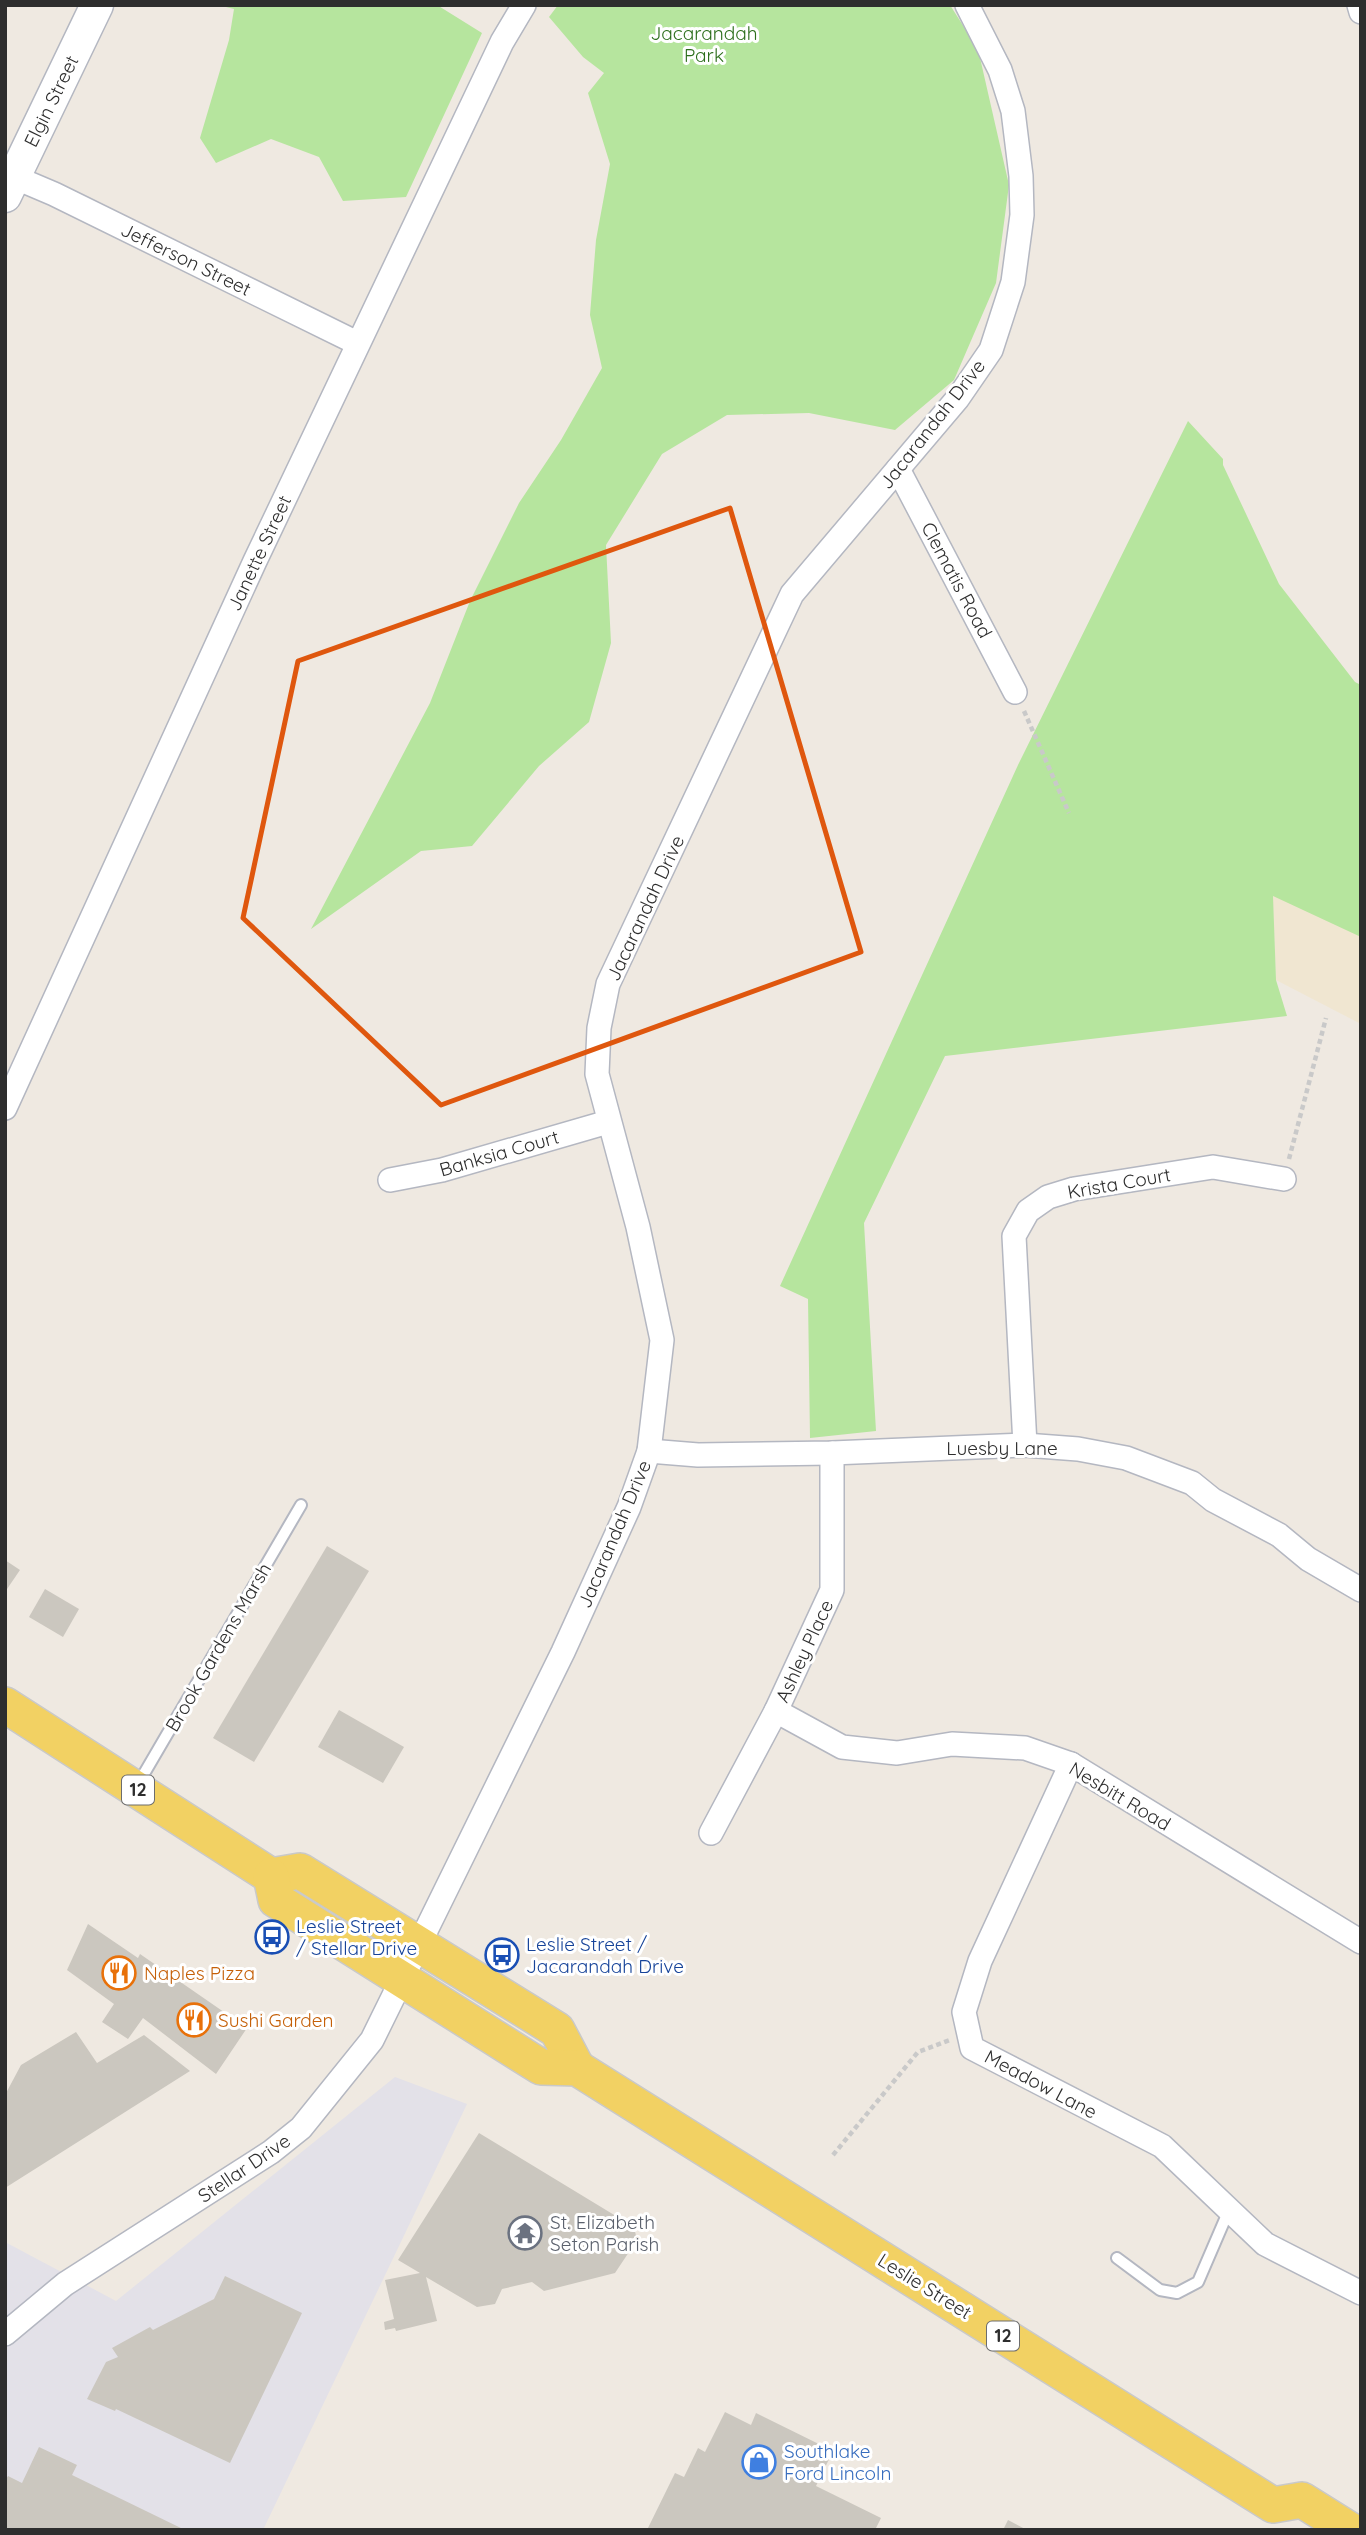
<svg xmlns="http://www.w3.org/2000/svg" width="1366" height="2535" viewBox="0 0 1366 2535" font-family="Quicksand,sans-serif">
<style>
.industrial{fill:#e3e1e8}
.education{fill:#f0e6d1}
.green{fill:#b6e59e}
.building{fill:#cbc7bf}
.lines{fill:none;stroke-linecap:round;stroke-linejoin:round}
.lane-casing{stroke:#b4b7c1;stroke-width:14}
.street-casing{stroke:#b4b7c1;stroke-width:26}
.secondary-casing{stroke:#b4b7c1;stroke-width:35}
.primary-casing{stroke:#c9c9c9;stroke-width:38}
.path{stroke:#c9c9c9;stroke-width:4.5;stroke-dasharray:5 3.5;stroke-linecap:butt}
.lane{stroke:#fff;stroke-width:10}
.street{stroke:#fff;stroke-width:23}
.secondary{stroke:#fff;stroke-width:32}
.primary{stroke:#f2d163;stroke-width:35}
.marked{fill:none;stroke:#df570e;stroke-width:5;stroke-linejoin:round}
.labels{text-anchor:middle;stroke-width:6;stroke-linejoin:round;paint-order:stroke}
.shield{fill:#fff;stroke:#6d6d6d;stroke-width:2}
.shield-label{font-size:18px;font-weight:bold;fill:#2e2e2e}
.park-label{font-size:19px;fill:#2c6e1b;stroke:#fff}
.street-label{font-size:19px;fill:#2e2e2e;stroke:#fff}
.transit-label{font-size:19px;fill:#164399;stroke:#fff;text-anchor:start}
.food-label{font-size:19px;fill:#c56008;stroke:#fff;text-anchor:start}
.worship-label{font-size:19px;fill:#5b616d;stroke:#fff;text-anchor:start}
.shop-label{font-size:19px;fill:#366cbe;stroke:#fff;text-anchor:start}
</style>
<rect width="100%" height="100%" fill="#efe9e1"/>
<path class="industrial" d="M395,2077l72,27 -204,426h-258v-288l111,59z"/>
<path class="education" d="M1361,685v339l-85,-44 -6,-154z"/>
<g class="green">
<path d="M218,5h219l45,28 -76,164 -63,4 -24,-44 -48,-18 -55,24 -16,-25 29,-98 5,-31z"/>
<path d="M558,5h392l28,44 31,136 -13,98 -42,97 -59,50 -86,-17 -82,2 -65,39 -56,91 5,98 -22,79 -50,44 -67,80 -51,5 -110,78 119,-226 40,-102 49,-98 42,-63 41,-72 -12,-53 6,-75 14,-76 -22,-71 16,-20 -21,-16 -34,-40z"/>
<path d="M1188,421l35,38v6l56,119 76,98 6,3v252l-88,-41 3,84 11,36 -342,40 -81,167 12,208 -66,7 -2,-139 -28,-13 238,-521z"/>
</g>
<g class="building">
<path d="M327,1546l42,25 -115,191 -41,-24z"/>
<path d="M5,1560l15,10 -15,22z"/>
<path d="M45,1589l34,20 -16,28 -34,-20z"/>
<path d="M339,1710l65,37 -21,36 -65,-36z"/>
<path d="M88,1924l50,34 2,-4 107,74 -31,46 -73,-56 -15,21 -26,-17 12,-18 -47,-34z"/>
<path d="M76,2032l21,31 47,-28 46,36 -185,117v-93l16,-30z"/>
<path d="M479,2133l155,94 3,13 -22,33 -71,18 -12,-9 -30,7 -7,15 -18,3 -51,-30 11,44 -41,10 -1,-3 -10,2 -1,-8 10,-3 -9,-39 35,-7 -22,-13z"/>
<path d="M225,2276l77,37 -72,150 -114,-54 -1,2 -28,-12 19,-37 12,-5 -6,-9 38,-21 3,3 61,-31z"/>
<path d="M725,2412l26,13 5,-12 77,38 -17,35 65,32 -6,12h-228l28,-57 9,4 14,-29 7,4z"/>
<path d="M39,2447l38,18 -5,10 113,55h-180v-49l3,-5 14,7z"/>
<path d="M1008,2520l19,10h-24z"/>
</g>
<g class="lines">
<defs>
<g id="lane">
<path d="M138,1784l163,-279"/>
<path d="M1117,2258l43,32 17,3 21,-11 31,-72"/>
</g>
<g id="street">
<path d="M1359,5l2,7"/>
<path d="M14,177l40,17 303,149"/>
<path d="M898,469l117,223"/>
<path d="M5,1108l250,-547 247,-519 22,-37"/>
<path d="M390,1180l52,-10 166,-48"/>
<path d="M1025,1445l-11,-209 14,-25 20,-14 26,-8 139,-22 71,12"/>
<path d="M649,1451l49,4 134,-2 193,-8 53,4 48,9 66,25 21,17 66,35 29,24 53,31"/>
<path d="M776,1711l66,36 55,6 55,-9 73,4 46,16 290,178"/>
<path d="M1071,1764l-91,197 -16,51 8,36 190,98 103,98 96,49"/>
<path d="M711,1833l65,-122 56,-121v-137"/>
<path d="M5,2334l60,-50 206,-132 30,-24 71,-88 191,-388 66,-145 20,-56 13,-111 -24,-113 -41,-153 2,-46 9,-44 184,-390 166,-196 33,-48 22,-68 9,-67 -1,-39 -8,-65 -13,-41 -33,-65"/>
</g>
<path id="secondary" d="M5,196l92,-191"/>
<g id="primary">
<path d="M5,1705l266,171 29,-5 257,159 20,38"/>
<path d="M271,1876l5,24 265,167 36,1 696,437 29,-5 48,30"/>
</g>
</defs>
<use href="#lane" class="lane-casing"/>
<use href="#street" class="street-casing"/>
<use href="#secondary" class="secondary-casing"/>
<use href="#primary" class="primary-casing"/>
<g class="path">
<path d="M1024,711l45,102"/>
<path d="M1289,1159l37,-141"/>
<path d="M833,2155l85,-103 32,-12"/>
</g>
<use href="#lane" class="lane"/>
<use href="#street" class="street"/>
<use href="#secondary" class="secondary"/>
<use href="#primary" class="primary"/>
</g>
<path class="marked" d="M730,508l131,444 -420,153 -198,-187 55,-257z"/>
<defs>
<symbol id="bus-ring" viewBox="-11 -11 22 22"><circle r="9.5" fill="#fff" stroke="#1a4fb4" stroke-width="1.5"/><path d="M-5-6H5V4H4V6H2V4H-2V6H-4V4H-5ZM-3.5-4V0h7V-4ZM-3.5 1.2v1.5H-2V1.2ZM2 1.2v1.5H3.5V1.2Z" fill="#1a4fb4"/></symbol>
<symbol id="restaurant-ring" viewBox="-11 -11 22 22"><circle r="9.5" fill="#fff" stroke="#e8710a" stroke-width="1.5"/><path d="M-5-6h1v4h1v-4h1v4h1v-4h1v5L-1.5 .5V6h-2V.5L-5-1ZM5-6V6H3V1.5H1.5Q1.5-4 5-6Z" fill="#e8710a"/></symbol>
<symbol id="temple-ring" viewBox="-11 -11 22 22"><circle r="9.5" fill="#fff" stroke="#6b7280" stroke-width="1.5"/><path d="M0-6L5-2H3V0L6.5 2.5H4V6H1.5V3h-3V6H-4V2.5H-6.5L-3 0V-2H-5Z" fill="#6b7280"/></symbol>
<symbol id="shop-ring" viewBox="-11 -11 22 22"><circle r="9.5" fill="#fff" stroke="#3f7fe0" stroke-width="1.5"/><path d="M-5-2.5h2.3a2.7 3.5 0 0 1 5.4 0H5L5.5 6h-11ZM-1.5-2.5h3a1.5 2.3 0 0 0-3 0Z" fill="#3f7fe0"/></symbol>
</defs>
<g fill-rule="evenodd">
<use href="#bus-ring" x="253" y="1918" width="38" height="38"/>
<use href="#bus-ring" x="483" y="1936" width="38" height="38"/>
<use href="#restaurant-ring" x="100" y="1954" width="38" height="38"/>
<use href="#restaurant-ring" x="175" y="2001" width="38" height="38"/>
<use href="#temple-ring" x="506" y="2214" width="38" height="38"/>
<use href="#shop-ring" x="740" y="2443" width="38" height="38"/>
</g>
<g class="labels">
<g class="shield">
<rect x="122" y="1775.5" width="32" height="29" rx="5"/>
<rect x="987" y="2321.5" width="32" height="29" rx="5"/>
</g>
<g class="shield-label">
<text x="138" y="1796">12</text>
<text x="1003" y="2342">12</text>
</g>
<g class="park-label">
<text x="704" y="40">Jacarandah<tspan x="704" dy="22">Park</tspan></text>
</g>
<g class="street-label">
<text transform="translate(51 101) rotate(-64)" y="7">Elgin Street</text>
<text transform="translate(186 259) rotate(26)" y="7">Jefferson Street</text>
<text transform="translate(932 424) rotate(-52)" y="7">Jacarandah Drive</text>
<text transform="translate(259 553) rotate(-65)" y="7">Janette Street</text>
<text transform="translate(957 580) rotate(62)" y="7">Clematis Road</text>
<text transform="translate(645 908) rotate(-65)" y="7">Jacarandah Drive</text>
<text transform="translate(499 1153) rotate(-16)" y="7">Banksia Court</text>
<text transform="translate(1119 1183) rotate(-10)" y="7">Krista Court</text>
<text x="1002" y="1455">Luesby Lane</text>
<text transform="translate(614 1534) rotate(-67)" y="7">Jacarandah Drive</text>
<text transform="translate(218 1647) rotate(-60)" y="7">Brook Gardens Marsh</text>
<text transform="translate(804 1651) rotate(-65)" y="7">Ashley Place</text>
<text transform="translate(1120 1796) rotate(31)" y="7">Nesbitt Road</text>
<text transform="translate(1041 2084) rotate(28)" y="7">Meadow Lane</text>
<text transform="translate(244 2168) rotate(-34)" y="7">Stellar Drive</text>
<text transform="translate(925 2286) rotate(32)" y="7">Leslie Street</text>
</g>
<g class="transit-label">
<text x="296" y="1933">Leslie Street<tspan x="296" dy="22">/ Stellar Drive</tspan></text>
<text x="526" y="1951">Leslie Street /<tspan x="526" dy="22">Jacarandah Drive</tspan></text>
</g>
<g class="food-label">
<text x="144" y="1980">Naples Pizza</text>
<text x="218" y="2027">Sushi Garden</text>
</g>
<g class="worship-label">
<text x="550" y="2229">St. Elizabeth<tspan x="550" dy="22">Seton Parish</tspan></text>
</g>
<g class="shop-label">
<text x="784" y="2458">Southlake<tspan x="784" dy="22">Ford Lincoln</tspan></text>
</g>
</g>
<rect width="1366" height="2535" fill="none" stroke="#2e2e2e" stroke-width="14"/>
</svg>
